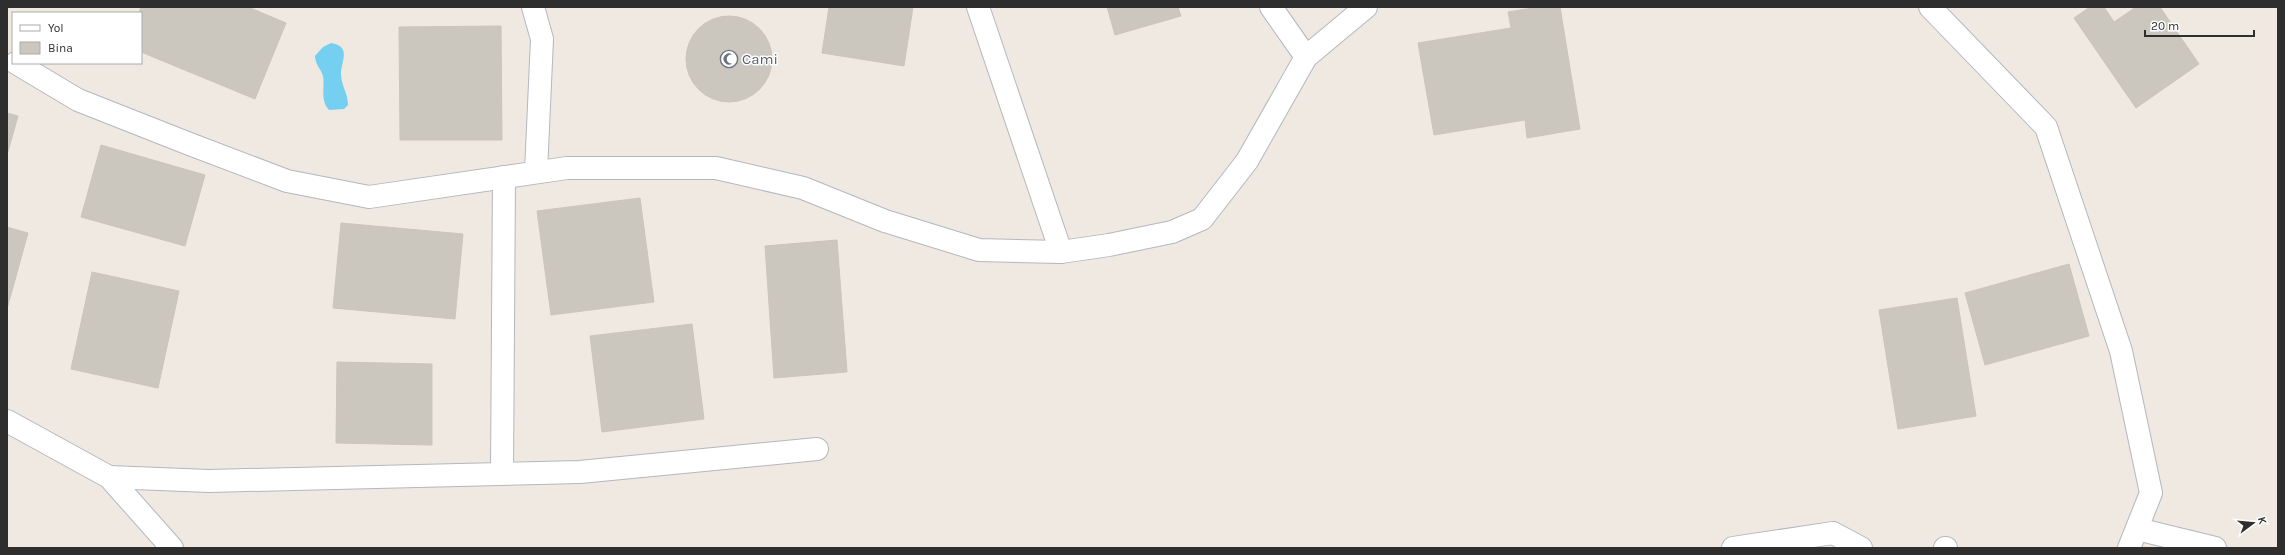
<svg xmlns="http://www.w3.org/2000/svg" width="2285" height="555" viewBox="0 0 2285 555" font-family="Karla,sans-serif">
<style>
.water{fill:#75cff0}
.building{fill:#cbc7bf;stroke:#cbc5ba}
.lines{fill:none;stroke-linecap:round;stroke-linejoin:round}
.street-casing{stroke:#b4b7c1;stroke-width:24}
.street{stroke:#fff;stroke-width:22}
.labels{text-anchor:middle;stroke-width:3;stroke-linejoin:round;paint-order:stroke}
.worship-label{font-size:15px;fill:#5b616d;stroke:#fff;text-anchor:start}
</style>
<rect width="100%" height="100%" fill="#efe9e1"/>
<path class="water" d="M331,43c21,3 10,19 10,31 0,11 7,19 7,31l-4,4 -15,1c-9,-10 -4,-22 -6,-34 -2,-7 -8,-12 -8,-20l8,-9z"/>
<g class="building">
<path d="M141,7h107l38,16 -31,76 -114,-47v-39h-2z"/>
<path d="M829,7h84l-9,59 -82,-13z"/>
<path d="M1107,7h71l3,9 -66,19z"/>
<path d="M1539,7h21l20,122 -53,9 -2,-18 -91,15 -16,-92 93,-15 -3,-16z"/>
<path d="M2090,7h14l10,15 22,-15h24l39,57 -63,44 -62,-90z"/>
<circle cx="729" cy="59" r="43"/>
<path d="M501,26l1,114h-102l-1,-113z"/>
<path d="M7,113l11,3 -11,39z"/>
<path d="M101,145l104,30 -20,71 -104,-29z"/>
<path d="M640,198l14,104 -103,13 -14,-104z"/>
<path d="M341,223l122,11 -8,85 -122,-11z"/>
<path d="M7,227l21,6 -21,76z"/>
<path d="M837,240l10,132 -73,6 -9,-132z"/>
<path d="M2069,264l20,72 -104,29 -20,-72z"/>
<path d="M92,272l87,19 -21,97 -87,-19z"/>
<path d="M1957,298l19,118 -78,13 -19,-119z"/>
<path d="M692,324l12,95 -102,13 -12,-96z"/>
<path d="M337,362l95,2v81l-96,-2z"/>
</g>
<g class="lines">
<defs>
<g id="street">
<path d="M533,7l9,32 -6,133"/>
<path d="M978,7l83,245"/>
<path d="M1271,7l35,50"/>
<path d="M1930,7l116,120 75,224 30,142 -22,55"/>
<path d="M16,63l62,37 109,43 100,38 82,16 198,-29h149l87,20 82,33 94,29 82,2 48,-7 63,-13 30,-13 45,-58 59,-104 60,-50"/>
<path d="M7,421l102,56 63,71"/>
<path d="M502,473l2,-296"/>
<path d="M109,477l100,4 371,-9 237,-23"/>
<path d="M2137,529l78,19"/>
<path d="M1733,548l100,-15 28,15"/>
<path d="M1945,548h1"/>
</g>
</defs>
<use href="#street" class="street-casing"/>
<use href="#street" class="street"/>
</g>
<defs>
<symbol id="mosque-ring" viewBox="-11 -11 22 22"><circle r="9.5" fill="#fff" stroke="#6b7280" stroke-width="1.5"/><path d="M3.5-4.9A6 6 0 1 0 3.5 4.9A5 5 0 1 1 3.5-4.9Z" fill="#6b7280"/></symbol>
</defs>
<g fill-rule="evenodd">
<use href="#mosque-ring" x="719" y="49" width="20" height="20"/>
</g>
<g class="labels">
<g class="worship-label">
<text x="742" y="64">Cami</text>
</g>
</g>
<rect width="2285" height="555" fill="none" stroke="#2e2e2e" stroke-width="16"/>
<rect x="12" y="12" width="130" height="52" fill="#ffffff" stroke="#ababab"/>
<rect x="20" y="25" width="20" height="6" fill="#ffffff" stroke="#ababab"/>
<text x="48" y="32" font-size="12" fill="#2e2e2e">Yol</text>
<rect x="20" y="42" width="20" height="12" fill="#cbc7bf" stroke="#ababab"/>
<text x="48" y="52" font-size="12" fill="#2e2e2e">Bina</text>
<g transform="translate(2253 523) rotate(74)" stroke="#ffffff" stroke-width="3" paint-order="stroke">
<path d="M0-3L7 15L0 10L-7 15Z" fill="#2e2e2e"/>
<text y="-6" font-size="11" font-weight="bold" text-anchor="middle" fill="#2e2e2e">K</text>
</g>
<path d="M2145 30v6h109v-6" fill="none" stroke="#2e2e2e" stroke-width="2"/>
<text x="2151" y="30" font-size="12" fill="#2e2e2e" stroke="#ffffff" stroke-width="3" paint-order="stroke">20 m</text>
</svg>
